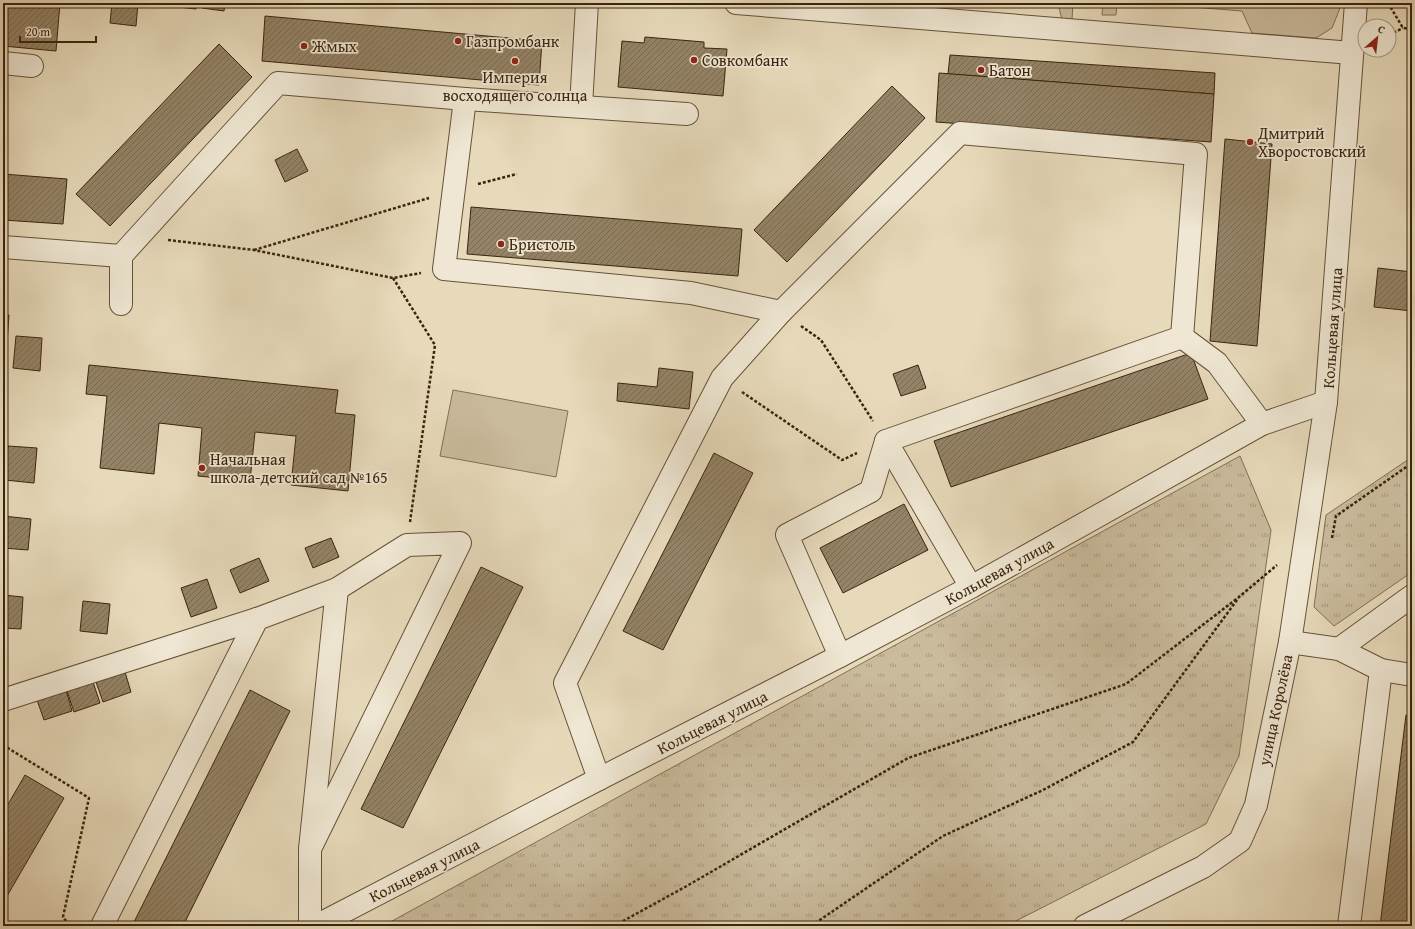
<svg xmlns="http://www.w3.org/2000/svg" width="1415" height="929" viewBox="0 0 1415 929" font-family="'Gentium Book Plus',serif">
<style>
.grass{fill:#cabb9d;stroke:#827055}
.park{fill:url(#park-tufts);stroke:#827055}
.building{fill:url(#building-hatch);stroke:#3b240d}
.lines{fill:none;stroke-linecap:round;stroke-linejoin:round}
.minor-casing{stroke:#665238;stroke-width:24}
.path{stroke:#3b240d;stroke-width:2.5;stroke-dasharray:3 2;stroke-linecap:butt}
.minor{stroke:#efe7d3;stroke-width:22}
.poi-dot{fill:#8f2418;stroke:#efe7d3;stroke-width:1.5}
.labels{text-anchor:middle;stroke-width:3.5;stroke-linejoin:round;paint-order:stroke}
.poi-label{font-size:16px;fill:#3b240d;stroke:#efe7d3;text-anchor:start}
.street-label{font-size:16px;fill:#3b240d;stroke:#efe7d3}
</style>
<defs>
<pattern id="park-tufts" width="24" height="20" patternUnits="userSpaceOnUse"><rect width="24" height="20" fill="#cabb9d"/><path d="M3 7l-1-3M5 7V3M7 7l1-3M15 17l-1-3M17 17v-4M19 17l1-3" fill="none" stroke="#a5987e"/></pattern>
<pattern id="building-hatch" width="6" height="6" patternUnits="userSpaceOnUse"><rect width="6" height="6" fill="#948367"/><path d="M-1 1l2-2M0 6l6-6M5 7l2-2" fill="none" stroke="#7a6b53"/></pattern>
</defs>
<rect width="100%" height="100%" fill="#e7dabb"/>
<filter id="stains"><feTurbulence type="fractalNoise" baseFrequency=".005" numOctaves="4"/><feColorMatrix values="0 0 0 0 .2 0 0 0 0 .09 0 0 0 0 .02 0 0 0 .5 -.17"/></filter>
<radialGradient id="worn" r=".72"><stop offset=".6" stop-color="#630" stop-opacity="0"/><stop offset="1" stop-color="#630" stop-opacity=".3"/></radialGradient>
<g class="grass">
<path d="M1058,3h15l-1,17h-10z"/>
<path d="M1103,3h14l-1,12h-14z"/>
<path d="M1141,3h199v5l-8,20 -16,10 -64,-5 -10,-22z"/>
<path d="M453,390l115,21 -12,66 -116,-21z"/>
</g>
<g class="park">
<path d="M1240,456l31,74 -32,226 -33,68 -200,102h-623z"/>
<path d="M1412,457v115l-78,54 -20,-19 12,-92z"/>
</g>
<g class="building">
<path d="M3,3h57l-4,48 -53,-5z"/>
<path d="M112,3h26l-2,23 -26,-3z"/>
<path d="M178,3h19l-1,6 -18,-2z"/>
<path d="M203,3h22l-1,8 -22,-3z"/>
<path d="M265,16l277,25 -3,44 -277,-24z"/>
<path d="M645,37l59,5v6l23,1 -4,47 -105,-9 4,-46 22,2z"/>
<path d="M219,44l33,33 -142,149 -34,-32z"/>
<path d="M950,55l265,18 -1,21 -266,-20z"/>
<path d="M939,73l275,21 -3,48 -275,-20z"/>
<path d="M892,86l33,32 -138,144 -33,-32z"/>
<path d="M1225,139l47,5 -15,202 -47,-5z"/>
<path d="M297,149l11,22 -23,11 -10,-22z"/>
<path d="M3,174l64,5 -4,45 -60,-4z"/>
<path d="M471,207l271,22 -4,47 -271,-22z"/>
<path d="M1378,268l34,4v39l-38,-4z"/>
<path d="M3,315h6l-2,28h-4z"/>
<path d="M16,336l26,2 -2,33 -27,-3z"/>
<path d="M3,343h4l-2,30h-2z"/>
<path d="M1191,353l17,46 -257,88 -17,-46z"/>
<path d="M89,365l249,25 -3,23 20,2 -7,76 -57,-6 5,-49 -41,-4 -5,49 -52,-5 4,-48 -43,-5 -5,51 -54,-6 7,-72 -21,-2z"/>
<path d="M918,365l8,23 -25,8 -8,-22z"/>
<path d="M659,368l34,4 -4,37 -72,-8 1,-18 39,4z"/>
<path d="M8,446l29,2 -3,35 -29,-3z"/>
<path d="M714,453l39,20 -90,177 -40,-19z"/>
<path d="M904,504l24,46 -85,43 -23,-45z"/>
<path d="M3,516l28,3 -3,31 -25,-2z"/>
<path d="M331,538l8,19 -26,11 -8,-20z"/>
<path d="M259,558l10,23 -29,12 -10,-23z"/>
<path d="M481,567l42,20 -120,241 -42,-19z"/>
<path d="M207,579l10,29 -26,9 -10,-29z"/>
<path d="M3,595l20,2 -2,32 -18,-1z"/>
<path d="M83,601l27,3 -3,30 -27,-3z"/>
<path d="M125,672l6,20 -28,10 -7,-20z"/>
<path d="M93,682l7,21 -26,9 -7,-21z"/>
<path d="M66,690l6,21 -28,9 -7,-20z"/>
<path d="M250,690l40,21 -107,215h-51z"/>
<path d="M1406,715l6,1v210h-32z"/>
<path d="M25,775l39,23 -61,105v-90z"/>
</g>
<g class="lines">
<defs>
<g id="minor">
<path d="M736,3l616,50"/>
<path d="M3,63l29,3"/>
<path d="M465,99l-21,170 247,24 90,19"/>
<path d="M581,106l6,-103"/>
<path d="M3,247l118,9 157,-173 187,16 222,15"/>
<path d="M121,256v48"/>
<path d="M1182,337l35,26 45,61"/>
<path d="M886,441l85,146"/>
<path d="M1290,642l49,7 42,21 -32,256"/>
<path d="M1339,649l73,-53"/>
<path d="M1381,670l31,5"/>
<path d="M3,700l254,-81 80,-30 70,-44 53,-2 -150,306"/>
<path d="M599,779l-34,-96 157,-305 59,-66 179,-179 236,21 -14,183 -296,104 -15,50 -84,44 53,121"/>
<path d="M102,926l155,-307"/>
<path d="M310,926v-77l27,-260"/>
<path d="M316,926l283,-147 241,-123 131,-69 291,-163 64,-22"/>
<path d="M1085,926l118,-59 37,-26 16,-36 34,-163 36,-240 30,-399"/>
</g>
</defs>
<use href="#minor" class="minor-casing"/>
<g class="path">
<path d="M1388,3l15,25 9,1"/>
<path d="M406,5v-2"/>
<path d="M1389,35l14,-7"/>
<path d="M478,184l39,-10"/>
<path d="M168,240l86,10 139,28 28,-5"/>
<path d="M254,250l175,-52"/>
<path d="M393,278l42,67 -25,177"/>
<path d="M801,326l20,14 52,81"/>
<path d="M742,392l100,68 15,-7"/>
<path d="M1332,538l4,-22 76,-53"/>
<path d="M3,745l86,53 -26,119 7,9"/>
<path d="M614,926l71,-39 223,-129 218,-74 113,-87 38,-32"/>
<path d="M811,926l132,-90 100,-46 90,-48 104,-142"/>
</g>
<use href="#minor" class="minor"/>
</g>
<g class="poi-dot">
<circle cx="458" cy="41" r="4"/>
<circle cx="304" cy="46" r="4"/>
<circle cx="694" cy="60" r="4"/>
<circle cx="515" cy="61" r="4"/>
<circle cx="981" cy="70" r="4"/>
<circle cx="1250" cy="142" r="4"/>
<circle cx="501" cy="244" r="4"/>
<circle cx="202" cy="468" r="4"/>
</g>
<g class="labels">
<g class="poi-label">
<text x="466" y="47">Газпромбанк</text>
<text x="312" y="52">Жмых</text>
<text x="702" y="66">Совкомбанк</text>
<text x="989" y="76">Батон</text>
<text x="515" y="83" text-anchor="middle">Империя<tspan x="515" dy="18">восходящего солнца</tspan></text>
<text x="1258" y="139">Дмитрий<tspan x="1258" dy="18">Хворостовский</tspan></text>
<text x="509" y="250">Бристоль</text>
<text x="210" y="465">Начальная<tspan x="210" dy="18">школа-детский сад №165</tspan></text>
</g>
<g class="street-label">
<text transform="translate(1332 328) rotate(-86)" y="6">Кольцевая улица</text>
<text transform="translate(999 571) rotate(-29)" y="6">Кольцевая улица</text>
<text transform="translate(1275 710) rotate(-78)" y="6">улица Королёва</text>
<text transform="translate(712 722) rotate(-27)" y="6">Кольцевая улица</text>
<text transform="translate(424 870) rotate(-27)" y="6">Кольцевая улица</text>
</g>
</g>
<rect width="1415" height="929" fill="none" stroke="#e7dabb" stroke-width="16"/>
<rect x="4" y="4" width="1407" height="921" fill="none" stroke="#3b240d" stroke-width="2"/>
<rect x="8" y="8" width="1399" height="913" fill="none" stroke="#3b240d"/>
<g transform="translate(1377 38) rotate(28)"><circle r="19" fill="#efe7d3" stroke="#a79984"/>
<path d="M0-3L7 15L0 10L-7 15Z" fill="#8f2418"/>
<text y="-6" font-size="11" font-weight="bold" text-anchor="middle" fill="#3b240d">С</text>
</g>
<path d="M20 36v6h76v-6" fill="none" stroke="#3b240d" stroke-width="2"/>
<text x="26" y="36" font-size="12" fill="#3b240d" stroke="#efe7d3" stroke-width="3" paint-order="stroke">20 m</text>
<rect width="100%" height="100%" filter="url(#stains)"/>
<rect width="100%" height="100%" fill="url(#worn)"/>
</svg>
